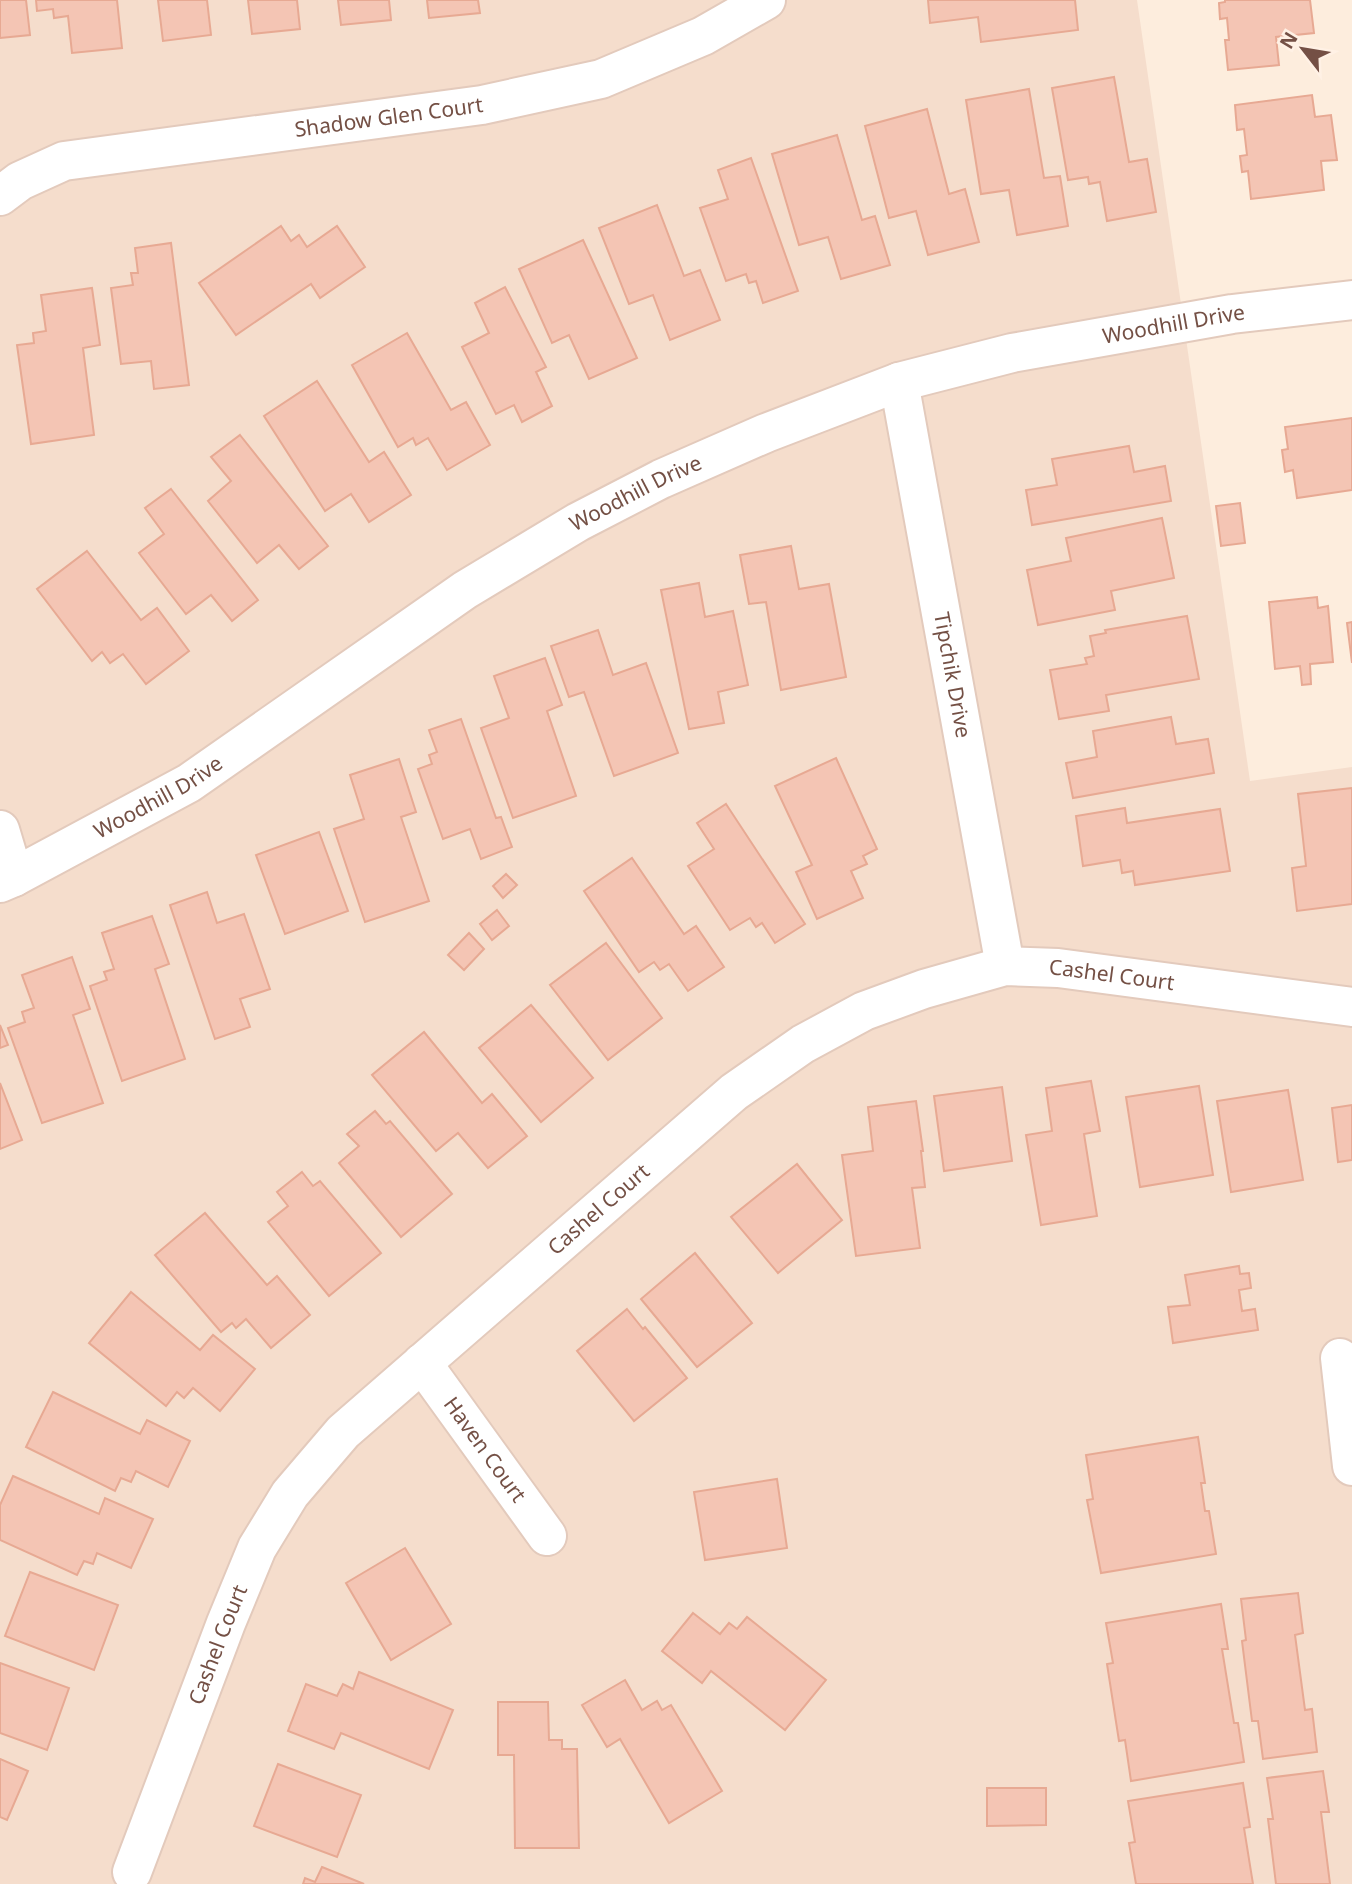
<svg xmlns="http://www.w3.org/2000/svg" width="1352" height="1884" viewBox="0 0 1352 1884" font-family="'Noto Sans',sans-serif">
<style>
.residential{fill:#f5ddcc}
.building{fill:#f4c5b4;stroke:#e7a993;stroke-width:2}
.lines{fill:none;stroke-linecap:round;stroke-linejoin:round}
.minor-casing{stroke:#e3cabc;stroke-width:42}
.tertiary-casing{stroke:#e3cabc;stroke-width:42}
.minor{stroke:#fff;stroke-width:38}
.tertiary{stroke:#fff;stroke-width:38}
.labels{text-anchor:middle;stroke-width:6;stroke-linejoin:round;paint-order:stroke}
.street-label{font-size:21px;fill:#745045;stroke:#fff1e5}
</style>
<rect width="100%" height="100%" fill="#fdeddd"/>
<path class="residential" d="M0,0h1137l113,781 102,-14v1117h-1352z"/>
<g class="building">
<path d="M0,0h26l4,35 -30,3z"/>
<path d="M36,0h81l5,48 -50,5 -4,-37 -14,2 -1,-9 -16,2z"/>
<path d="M158,0h49l4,35 -48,6z"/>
<path d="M248,0h49l3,29 -48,5z"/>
<path d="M338,0h51l2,20 -50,5z"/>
<path d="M427,0h51l2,13 -51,5z"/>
<path d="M928,0h147l3,30 -97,12 -3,-25 -48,6z"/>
<path d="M1225,0h85l4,33 -38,4 3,28 -51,5 -3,-30h4l-2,-22 -7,1 -1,-16 6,-1z"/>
<path d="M1114,77l15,85 18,-3 9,53 -49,9 -7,-39 -11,2 -1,-7 -20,3 -16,-92z"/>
<path d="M1029,89l15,89 16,-2 8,50 -51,9 -8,-45 -28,4 -15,-94z"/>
<path d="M1312,95l3,22 16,-2 6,45 -16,1 3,29 -73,9 -3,-28 -6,1 -2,-16 7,-1 -3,-26 -7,1 -2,-25z"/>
<path d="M927,109l22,85 16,-5 14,53 -51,13 -12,-44 -27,7 -24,-92z"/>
<path d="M837,135l25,85 13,-4 15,49 -49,14 -13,-42 -29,8 -27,-91z"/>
<path d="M751,158l47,133 -35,12 -7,-22 -7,2 -3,-9 -20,7 -26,-73 28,-9 -10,-29z"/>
<path d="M657,205l27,71 16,-6 20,50 -50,20 -17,-45 -24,9 -30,-76z"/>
<path d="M281,226l10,15 8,-6 8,12 30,-21 28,41 -45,31 -9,-14 -75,51 -37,-52z"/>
<path d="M583,240l54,118 -48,21 -20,-44 -17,8 -33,-74z"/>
<path d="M171,243l18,142 -35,4 -3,-28 -30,3 -10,-76 22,-3 -2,-12h7l-3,-25z"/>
<path d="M505,287l41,80 -10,5 16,34 -30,16 -8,-17 -18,9 -34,-67 27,-14 -14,-30z"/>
<path d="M92,288l8,57 -17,3 11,87 -63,9 -14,-99 17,-2 -1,-10 13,-2 -5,-36z"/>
<path d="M407,333l44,77 15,-8 24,43 -43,25 -19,-32 -12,7 -3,-7 -15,9 -46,-82z"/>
<path d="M317,381l52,81 15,-10 27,43 -42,27 -18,-28 -26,17 -61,-95z"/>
<path d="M1352,418v72l-55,8 -4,-28 -8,2 -3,-22 6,-1 -3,-22z"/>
<path d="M240,435l88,111 -29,23 -20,-24 -22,18 -49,-62 23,-20 -20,-24z"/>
<path d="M1129,446l5,26 31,-6 6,35 -139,24 -6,-35 31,-5 -5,-26z"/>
<path d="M171,489l87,111 -26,21 -21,-26 -25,19 -47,-61 25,-19 -19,-26z"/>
<path d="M1240,503l5,40 -24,3 -5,-40z"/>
<path d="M1162,518l12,60 -63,13 4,19 -77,15 -11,-55 44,-9 -5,-23z"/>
<path d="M791,546l8,43 30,-5 17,93 -65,13 -15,-88 -17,2 -9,-49z"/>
<path d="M87,551l54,69 16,-12 32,43 -43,33 -23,-30 -13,9 -8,-11 -10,9 -55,-72z"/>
<path d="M699,583l6,34 28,-6 15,74 -30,7 6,31 -35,6 -28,-139z"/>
<path d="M1317,597l1,11 10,-2 5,56 -23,2 1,20 -9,1 -2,-19 -25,3 -6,-67z"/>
<path d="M1187,616l12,63 -93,16 3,16 -50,8 -9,-49 37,-6 -2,-6 9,-2 -4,-20 16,-3 -1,-3z"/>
<path d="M1352,622v41l-5,-40z"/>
<path d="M598,630l15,45 33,-12 32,90 -64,23 -30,-84 -15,5 -18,-51z"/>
<path d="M545,658l17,47 -15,6 29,85 -63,22 -32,-90 28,-10 -15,-42z"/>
<path d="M1171,717l5,27 32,-5 6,34 -141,25 -7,-35 31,-6 -4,-26z"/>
<path d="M461,719l35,99 5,-1 11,30 -31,12 -11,-30 -27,10 -25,-70 14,-5 -3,-9 8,-3 -8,-22z"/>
<path d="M836,758l41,91 -14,7 4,8 -16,7 12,27 -46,21 -21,-47 16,-7 -37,-79z"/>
<path d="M399,759l17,53 -15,5 28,84 -64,21 -31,-93 30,-10 -14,-44z"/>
<path d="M1352,788v116l-55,7 -5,-43 14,-2 -8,-72z"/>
<path d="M726,804l79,120 -30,19 -13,-20 -6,4 -6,-9 -20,12 -42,-64 26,-17 -17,-26z"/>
<path d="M1125,808l2,15 93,-14 10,62 -95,14 -2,-14 -11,2 -2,-13 -37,6 -7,-50z"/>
<path d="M319,832l29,79 -63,23 -29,-79z"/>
<path d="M632,858l52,76 12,-8 28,41 -36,24 -19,-27 -9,6 -6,-8 -15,10 -55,-81z"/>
<path d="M506,874l11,11 -14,13 -10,-12z"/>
<path d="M207,892l10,31 27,-9 26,75 -30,10 10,28 -35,12 -45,-134z"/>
<path d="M497,910l12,16 -17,14 -12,-16z"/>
<path d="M152,916l17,48 -14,5 30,90 -63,22 -32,-95 17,-6 -3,-8 10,-3 -12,-36z"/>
<path d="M469,933l15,16 -20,21 -16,-15z"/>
<path d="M606,943l56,75 -54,42 -58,-75z"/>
<path d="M72,957l18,52 -17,6 30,88 -61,20 -34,-95 17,-6 -3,-10 12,-4 -12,-33z"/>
<path d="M531,1005l62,73 -52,44 -62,-74z"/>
<path d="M0,1025l8,20 -8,3z"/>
<path d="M424,1032l58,71 10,-9 35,42 -39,32 -30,-35 -22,18 -64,-76z"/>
<path d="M1091,1081l9,50 -16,3 13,82 -56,9 -15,-90 26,-4 -6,-43z"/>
<path d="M0,1083l22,57 -22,9z"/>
<path d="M1199,1086l14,89 -73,12 -14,-90z"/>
<path d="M1002,1087l10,74 -68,10 -10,-75z"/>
<path d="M1288,1090l15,90 -72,12 -14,-91z"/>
<path d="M916,1101l7,50h-2l4,36 -13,1 8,60 -64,8 -14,-101 31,-4 -5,-44z"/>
<path d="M1352,1105v55l-14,2 -6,-54z"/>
<path d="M375,1111l11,13 4,-3 62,73 -51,43 -62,-74 20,-17 -12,-12z"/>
<path d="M797,1164l45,56 -64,53 -47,-56z"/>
<path d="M302,1172l11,14 7,-5 61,72 -52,43 -61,-74 20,-16 -11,-14z"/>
<path d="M205,1213l62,72 10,-9 33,39 -39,33 -25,-29 -10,9 -4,-5 -11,9 -66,-77z"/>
<path d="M695,1253l57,70 -55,44 -56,-68z"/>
<path d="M1239,1266l1,8 9,-1 2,15 -12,2 3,21 13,-2 3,21 -85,13 -5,-36 22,-2 -5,-30z"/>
<path d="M131,1292l69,58 13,-15 42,34 -35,42 -27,-23 -9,10 -7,-6 -11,14 -77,-63z"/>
<path d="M627,1309l16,20 2,-2 42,51 -53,43 -57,-70z"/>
<path d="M53,1392l87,42 7,-14 43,21 -22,46 -32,-16 -5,11 -10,-4 -6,13 -89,-44z"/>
<path d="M1198,1437l7,46h-4l4,28h4l7,43 -115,19 -14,-73 6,-1 -7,-44z"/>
<path d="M13,1476l86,38 6,-16 48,21 -22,49 -34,-15 -4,11 -9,-3 -7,14 -77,-35v-35z"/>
<path d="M777,1479l10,69 -82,12 -11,-68z"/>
<path d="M405,1548l46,76 -60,36 -45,-77z"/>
<path d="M30,1572l88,33 -24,65 -89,-34z"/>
<path d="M1298,1593l5,40 -8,2 10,75 7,-1 5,43 -54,7 -5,-38h-6l-10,-80 4,-1 -5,-41z"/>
<path d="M1221,1604l7,45h-6l12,74h4l6,39 -113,19 -6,-41 -6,1 -12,-77 6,-1 -7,-40z"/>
<path d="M693,1613l27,21 9,-11 8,6 10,-12 79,63 -41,50 -74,-59 -9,12 -40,-32z"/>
<path d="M0,1663l69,25 -22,62 -47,-17z"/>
<path d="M359,1672l94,38 -24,59 -88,-36 -7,16 -46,-18 18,-47 31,12 6,-12 10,5z"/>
<path d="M625,1680l17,30 15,-9 5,9 9,-5 51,86 -53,32 -49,-84 -13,8 -25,-42z"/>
<path d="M498,1702h50l1,38h13v9h15l2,99h-64l-1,-93h-16z"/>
<path d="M0,1759l28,12 -21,49 -7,-3z"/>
<path d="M278,1764l83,31 -24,62 -83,-31z"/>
<path d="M1323,1771l6,41h-8l9,72h-54l-8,-65h5l-6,-41z"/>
<path d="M1243,1783l7,44 -6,1 9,56h-117l-7,-41 6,-1 -7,-41z"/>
<path d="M987,1788h59v37l-59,1z"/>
<path d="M322,1867l42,17h-61l2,-6 10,4z"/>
</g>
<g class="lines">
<defs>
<g id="minor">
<path id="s1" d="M0,196l20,-15 44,-20 418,-56 119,-26 102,-43 63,-36"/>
<path id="s2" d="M899,382l106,584"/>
<path d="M0,830l14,47"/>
<path d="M1340,1358l12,108"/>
<path id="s3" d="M422,1363l125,173"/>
<path id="s4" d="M132,1872l94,-249 31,-75 33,-54 53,-62 391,-340 69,-48 61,-33 60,-22 81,-23 53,2 294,39"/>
</g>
<g id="tertiary">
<path id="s5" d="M0,883l14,-6 175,-94 276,-193 113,-68 83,-43 105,-46 133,-51 113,-29 220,-39 120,-14"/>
</g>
</defs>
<use href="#minor" class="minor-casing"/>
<use href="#tertiary" class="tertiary-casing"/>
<use href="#minor" class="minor"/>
<use href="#tertiary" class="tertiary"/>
</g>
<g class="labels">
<g class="street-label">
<text dy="7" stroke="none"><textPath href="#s1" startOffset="401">Shadow Glen Court</textPath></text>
<text dy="7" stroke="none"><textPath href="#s5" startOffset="1314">Woodhill Drive</textPath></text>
<text dy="7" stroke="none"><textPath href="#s5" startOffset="747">Woodhill Drive</textPath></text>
<text dy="7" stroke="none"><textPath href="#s2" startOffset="298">Tipchik Drive</textPath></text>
<text dy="7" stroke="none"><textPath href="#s5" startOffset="180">Woodhill Drive</textPath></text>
<text dy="7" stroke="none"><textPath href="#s4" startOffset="1419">Cashel Court</textPath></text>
<text dy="7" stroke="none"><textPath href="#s4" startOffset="831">Cashel Court</textPath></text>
<text dy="7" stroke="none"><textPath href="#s3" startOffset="107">Haven Court</textPath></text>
<text dy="7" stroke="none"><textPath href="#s4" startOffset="243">Cashel Court</textPath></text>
</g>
</g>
<g transform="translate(1303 49) rotate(301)" stroke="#fff1e5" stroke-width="5" paint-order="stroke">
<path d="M0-5L12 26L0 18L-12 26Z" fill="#745045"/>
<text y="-10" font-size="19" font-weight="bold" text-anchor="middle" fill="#745045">N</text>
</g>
</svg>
